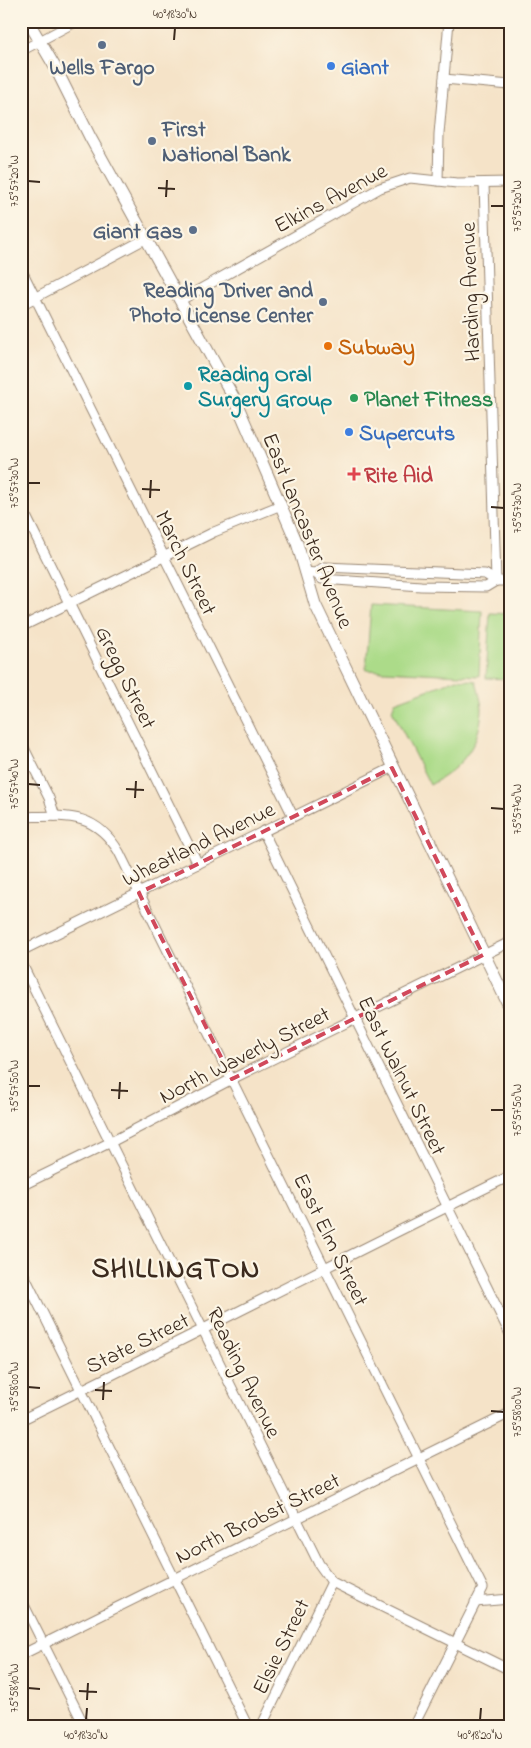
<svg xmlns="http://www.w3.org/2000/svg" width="531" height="1748" viewBox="0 0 531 1748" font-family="'Indie Flower',sans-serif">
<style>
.green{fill:#acdb89;stroke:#748254}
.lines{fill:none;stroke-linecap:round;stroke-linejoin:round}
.minor-casing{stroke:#988673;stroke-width:11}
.major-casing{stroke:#988673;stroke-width:13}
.minor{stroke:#fff;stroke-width:9}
.major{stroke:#fff;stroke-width:11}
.marked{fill:none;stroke:#d1495b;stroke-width:4;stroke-dasharray:10 6;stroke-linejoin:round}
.ticks{fill:none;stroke:#3b2a1e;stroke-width:2}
.service-dot{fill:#5c6f8a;stroke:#fcf5e5;stroke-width:2}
.shop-dot{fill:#3f7fe0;stroke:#fcf5e5;stroke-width:2}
.food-dot{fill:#e8710a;stroke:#fcf5e5;stroke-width:2}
.culture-dot{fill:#0f9aa8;stroke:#fcf5e5;stroke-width:2}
.leisure-dot{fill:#2e9e5b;stroke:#fcf5e5;stroke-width:2}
.health-dot{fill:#e0444e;stroke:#fcf5e5;stroke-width:2}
.labels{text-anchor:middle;stroke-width:4.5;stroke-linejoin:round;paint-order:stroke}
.service-label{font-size:22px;font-weight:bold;fill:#4e5e75;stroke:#fcf5e5;text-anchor:end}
.shop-label{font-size:22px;font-weight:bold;fill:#366cbe;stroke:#fcf5e5;text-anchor:start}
.street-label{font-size:22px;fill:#3b2a1e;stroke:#fcf5e5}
.food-label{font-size:22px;font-weight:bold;fill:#c56008;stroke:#fcf5e5;text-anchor:start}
.culture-label{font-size:22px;font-weight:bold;fill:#0d838f;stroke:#fcf5e5;text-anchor:start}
.leisure-label{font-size:22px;font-weight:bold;fill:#27864d;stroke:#fcf5e5;text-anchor:start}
.health-label{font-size:22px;font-weight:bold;fill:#be3a42;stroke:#fcf5e5;text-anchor:start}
.district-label{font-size:28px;font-weight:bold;letter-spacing:1px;fill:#3b2a1e;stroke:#fcf5e5}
.neatline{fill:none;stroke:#3b2a1e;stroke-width:2}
.ticks-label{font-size:12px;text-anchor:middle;fill:#3b2a1e}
</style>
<rect width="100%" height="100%" fill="#fcf5e5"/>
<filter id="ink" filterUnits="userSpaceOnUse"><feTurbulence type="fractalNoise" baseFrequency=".02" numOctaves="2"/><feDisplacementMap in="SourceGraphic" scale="10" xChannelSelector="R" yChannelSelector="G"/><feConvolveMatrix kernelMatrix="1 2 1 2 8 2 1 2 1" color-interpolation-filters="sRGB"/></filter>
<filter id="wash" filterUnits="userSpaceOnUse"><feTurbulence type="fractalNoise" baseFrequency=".0096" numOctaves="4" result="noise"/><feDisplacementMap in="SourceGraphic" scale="20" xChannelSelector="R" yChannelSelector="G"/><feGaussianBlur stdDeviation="1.12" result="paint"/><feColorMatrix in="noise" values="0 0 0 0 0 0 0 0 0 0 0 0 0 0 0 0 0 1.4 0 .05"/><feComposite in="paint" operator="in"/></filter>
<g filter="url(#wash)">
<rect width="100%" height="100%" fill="#f5e3c8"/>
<g class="green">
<path d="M371,605l111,6 -3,65 -113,-6z"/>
<path d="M490,613l20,1v65l-24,-1z"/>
<path d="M457,679l19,2c2,9 5,18 6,27 0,5 -1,11 -2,16 -6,30 -25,47 -50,61l-38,-75 3,-8z"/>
</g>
</g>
<g filter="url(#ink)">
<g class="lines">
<defs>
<g id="minor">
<path d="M21,51l56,-30"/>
<path d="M444,79l66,6"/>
<path d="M438,181l1,-47 10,-113"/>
<path d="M484,183l12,398"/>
<path d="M21,269l272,547"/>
<path d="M181,300l199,-112 30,-10 47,5 53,-1"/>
<path d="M21,305l126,-67"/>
<path d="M21,506l177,358"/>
<path d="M305,572l10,1 9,-6 161,7 11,7h14"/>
<path d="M315,573l7,6 99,7 65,1 10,-6"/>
<path d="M21,627l193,-95 67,-27"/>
<path d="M21,742l28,56 6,18"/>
<path d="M21,817c43,-1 73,-7 98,35l364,736 -70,139"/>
<path d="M263,831l247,503"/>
<path d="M21,951l371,-183"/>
<path d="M21,962l298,602 13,18 178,88"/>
<path d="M21,1186l90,-44 121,-63 278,-137"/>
<path d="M21,1269l227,458"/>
<path d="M21,1420c163,-80 325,-164 489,-244"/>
<path d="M21,1599l64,128"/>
<path d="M475,1602l35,-3"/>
<path d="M21,1655l489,-242"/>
<path d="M261,1727l71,-145"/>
</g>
<path id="major" d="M28,21l27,46 35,70 146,265 61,141 18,61 195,404"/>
</defs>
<use href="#minor" class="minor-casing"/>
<use href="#major" class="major-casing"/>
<use href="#minor" class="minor"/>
<use href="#major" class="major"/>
</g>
</g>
<path class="marked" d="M392,768l91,187 -251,124 -93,-186z"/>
<path class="ticks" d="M174,40l1,-12M28,181l12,1M158,188l17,1M166,197l1,-17M491,206h13M28,483h12M142,489l18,1M150,498l1,-18M491,507l13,1M28,784l12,1M126,789l18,1M135,798l1,-17M491,808l13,1M28,1086h12M111,1090l17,1M119,1099l1,-17M491,1110h13M28,1387l12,1M95,1390l17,1M103,1400l1,-18M491,1411l13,1M28,1688l12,1M79,1691l18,1M87,1700l1,-17M86,1720l1,-12M480,1720l1,-12"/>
<g class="service-dot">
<circle cx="102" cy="45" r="5"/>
<circle cx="152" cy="141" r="5"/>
<circle cx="193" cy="230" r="5"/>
<circle cx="323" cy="302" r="5"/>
</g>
<g class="shop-dot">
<circle cx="331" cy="66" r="5"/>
<circle cx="349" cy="432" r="5"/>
</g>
<circle class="food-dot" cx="328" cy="346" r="5"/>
<circle class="culture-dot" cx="188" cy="386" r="5"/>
<circle class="leisure-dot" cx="354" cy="398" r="5"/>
<path class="health-dot" d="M351.5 466.5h5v5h5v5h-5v5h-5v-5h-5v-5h5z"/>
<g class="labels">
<g class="service-label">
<text x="102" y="74" text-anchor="middle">Wells Fargo</text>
<text x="162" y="136" text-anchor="start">First<tspan x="162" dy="25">National Bank</tspan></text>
<text x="183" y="238">Giant Gas</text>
<text x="313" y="297">Reading Driver and<tspan x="313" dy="25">Photo License Center</tspan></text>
</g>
<g class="shop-label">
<text x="341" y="74">Giant</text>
<text x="359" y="440">Supercuts</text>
</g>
<g class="street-label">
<text transform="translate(330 197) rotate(-28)" y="8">Elkins Avenue</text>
<text transform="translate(469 292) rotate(-92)" y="8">Harding Avenue</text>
<text transform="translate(309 530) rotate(68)" y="8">East Lancaster Avenue</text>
<text transform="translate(187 562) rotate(64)" y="8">March Street</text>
<text transform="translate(127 677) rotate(64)" y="8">Gregg Street</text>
<text transform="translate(198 843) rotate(-26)" y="8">Wheatland Avenue</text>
<text transform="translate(244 1054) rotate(-27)" y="8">North Waverly Street</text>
<text transform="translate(403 1075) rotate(64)" y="8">East Walnut Street</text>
<text transform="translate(332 1239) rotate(64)" y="8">East Elm Street</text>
<text transform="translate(137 1342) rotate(-26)" y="8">State Street</text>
<text transform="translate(245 1372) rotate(64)" y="8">Reading Avenue</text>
<text transform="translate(257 1517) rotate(-26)" y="8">North Brobst Street</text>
<text transform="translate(280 1646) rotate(-64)" y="8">Elsie Street</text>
</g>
<g class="food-label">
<text x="338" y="354">Subway</text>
</g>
<g class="culture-label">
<text x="198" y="381">Reading Oral<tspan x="198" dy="25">Surgery Group</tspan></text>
</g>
<g class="leisure-label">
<text x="364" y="406">Planet Fitness</text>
</g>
<g class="health-label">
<text x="364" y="482">Rite Aid</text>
</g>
<g class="district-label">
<text x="176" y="1277">SHILLINGTON</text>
</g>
</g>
<rect width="531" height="1748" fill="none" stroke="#fcf5e5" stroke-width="55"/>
<rect x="28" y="28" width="476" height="1692" class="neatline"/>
<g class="ticks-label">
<text x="175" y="18">40°18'30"N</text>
<text transform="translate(14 181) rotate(-90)" y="4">75°57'20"W</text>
<text transform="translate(517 206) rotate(-90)" y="4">75°57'20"W</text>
<text transform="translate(14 483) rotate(-90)" y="4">75°57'30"W</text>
<text transform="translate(517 508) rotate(-90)" y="4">75°57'30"W</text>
<text transform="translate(14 784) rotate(-90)" y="4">75°57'40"W</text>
<text transform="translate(517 809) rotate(-90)" y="4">75°57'40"W</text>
<text transform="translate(14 1086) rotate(-90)" y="4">75°57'50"W</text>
<text transform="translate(517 1110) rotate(-90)" y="4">75°57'50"W</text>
<text transform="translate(14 1387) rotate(-90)" y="4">75°58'00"W</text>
<text transform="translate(517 1412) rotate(-90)" y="4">75°58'00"W</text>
<text transform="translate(14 1688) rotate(-90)" y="4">75°58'10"W</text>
<text x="86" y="1739">40°18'30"N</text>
<text x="480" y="1739">40°18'20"N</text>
</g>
</svg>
